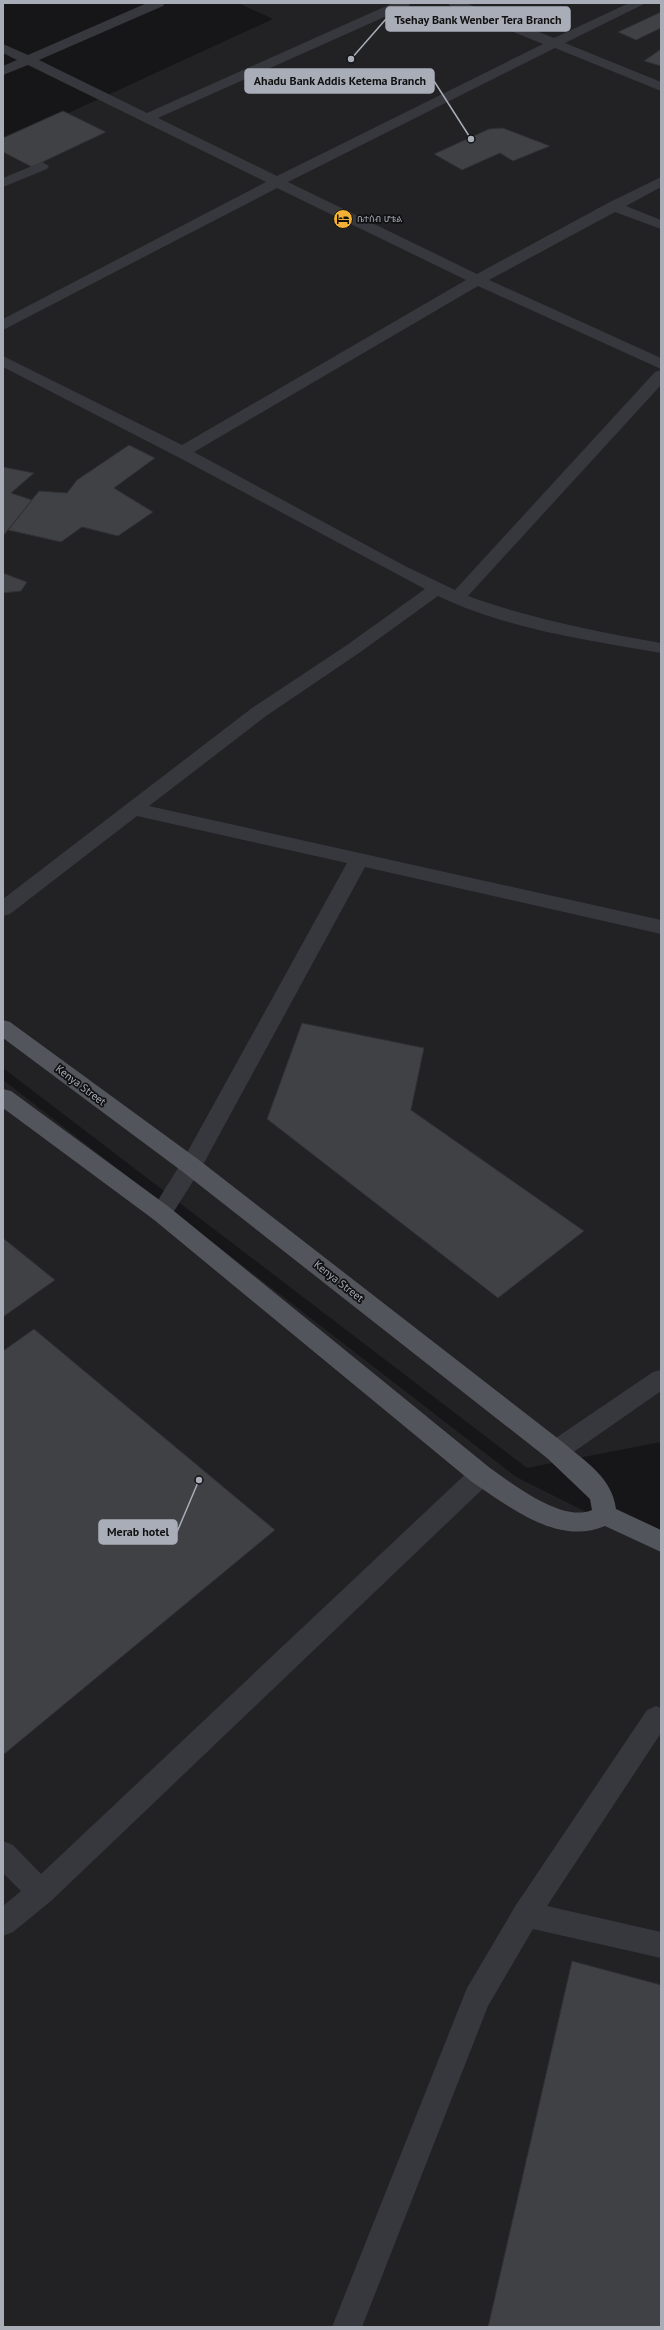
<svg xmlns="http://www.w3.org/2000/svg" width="664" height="2330" viewBox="0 0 664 2330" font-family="'PT Sans','Noto Sans Ethiopic',sans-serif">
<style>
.built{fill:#222225}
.building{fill:#404145;stroke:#303034}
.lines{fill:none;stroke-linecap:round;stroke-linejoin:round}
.minor{fill:#37383d;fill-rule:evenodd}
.major{fill:#53555c;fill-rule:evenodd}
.labels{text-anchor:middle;stroke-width:3.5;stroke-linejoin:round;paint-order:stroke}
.far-poi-label{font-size:9px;fill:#a8adb8;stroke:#111113;text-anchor:start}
.street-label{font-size:11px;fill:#a8adb8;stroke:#111113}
.leader{fill:none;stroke:#a8adb8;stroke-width:1.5}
.callout-dot{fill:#a8adb8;stroke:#111113;stroke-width:1.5}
.callout{fill:#a8adb8;stroke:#a8adb8;stroke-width:1.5}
.callout-label{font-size:12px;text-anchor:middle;font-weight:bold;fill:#111}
</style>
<rect width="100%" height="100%" fill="#161618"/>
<g class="built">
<path d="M238,3h423v1439l-134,26 -524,-400v-925l270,-124z"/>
<path d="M3,1080l513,397 145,72v778h-658z"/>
</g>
<g class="building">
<path d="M661,12v16l-25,12 -18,-8z"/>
<path d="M661,49v17l-17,-5z"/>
<path d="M63,111l43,21 -74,35 -29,-15v-14z"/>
<path d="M503,128l47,18 -37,15 -13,-8 -38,17 -28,-16 55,-25z"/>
<path d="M129,445l26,13 -41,30 39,24 -35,24 -36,-9 -21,15 -53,-12 31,-39 28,2 10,-13z"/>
<path d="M3,467l31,6 -23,20 21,7 -29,36z"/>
<path d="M3,573l24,9 -6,9 -18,2z"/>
<path d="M302,1023l122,25 -13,62 173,121 -86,67 -231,-179z"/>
<path d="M3,1238l52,42 -52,37z"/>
<path d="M34,1329l241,201 -272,225v-404z"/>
<path d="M572,1961l89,24v342h-173z"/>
</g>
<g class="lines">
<g class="minor">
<path d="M147,3h18l-2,3 -124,54 108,53 246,-110h18l-2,3 -251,112 119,58 266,-132 -93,-38 -2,-3h18l88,35 75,-35h17l-81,40 96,39v9l-106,-43 -267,134 189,92 131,-71 53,-26v10l-35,19 35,14v9l-46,-17 -126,68 172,78v11l-183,-83 -284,166 211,114 50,24 200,-218 6,-2v15l-193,211c63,23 128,35 193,47v10c-75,-13 -154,-24 -223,-57l-79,57 -93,63 -117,90 512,114v14l-296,-67 -166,305 -30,47 -8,2 -8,-2 -3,-6 33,-53 164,-297 -210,-47 -127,98 -7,2v-17l249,-191 95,-63 78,-56 -249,-133 -173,-89v-11l179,89 284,-165 -189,-92 -274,142v-11l263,-137 -238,-117 -25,10v-9l14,-6 -14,-7v-9l25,11z"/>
<path d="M42,162l7,4 -2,3 -44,18v-9z"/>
<path d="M661,1370v21l-96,67 -9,3 -9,-3 -3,-7 3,-7 106,-72z"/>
<path d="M481,1465l9,3 3,7 -3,7 -439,419 -38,31 -10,4v-30l18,-15 -18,-18v-32l10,4 28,29 431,-406z"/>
<path d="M656,1706l5,2v25l-114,173 114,26v26l-128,-29 -45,77 -126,321h-30l135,-339 49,-83 131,-195z"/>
</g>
<path class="major" d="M3,1020l7,2 189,138 366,284c22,19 47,34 51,65l45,21v22l-56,-26c-48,20 -95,-19 -133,-44l-319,-263 -150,-111v-19l8,2 158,116 321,261c23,16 72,55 102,42l-2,-11 -43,-41 -364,-286 -180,-134z"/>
</g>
<defs>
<symbol id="hotel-disc" viewBox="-11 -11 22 22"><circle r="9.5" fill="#f2b134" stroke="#111113"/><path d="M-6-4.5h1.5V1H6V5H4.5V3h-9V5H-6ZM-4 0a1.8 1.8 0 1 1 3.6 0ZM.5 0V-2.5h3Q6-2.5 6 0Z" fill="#111"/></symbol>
</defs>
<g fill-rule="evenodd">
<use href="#hotel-disc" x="332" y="208" width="22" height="22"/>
</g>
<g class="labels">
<g class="far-poi-label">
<text x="357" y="222">ቤተሰብ ሆቴል</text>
</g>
<g class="street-label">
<text transform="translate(81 1085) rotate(37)" y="4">Kenya Street</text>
<text transform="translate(339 1281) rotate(38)" y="4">Kenya Street</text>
</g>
</g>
<path class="leader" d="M351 59L386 19M471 139L434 81M199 1480L177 1532"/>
<g class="callout-dot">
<circle cx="351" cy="59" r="4"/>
<circle cx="471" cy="139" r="4"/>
<circle cx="199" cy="1480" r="4"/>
</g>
<g class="callout">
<rect x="386" y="7" width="184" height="24" rx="4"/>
<rect x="245" y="69" width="189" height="24" rx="4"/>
<rect x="99" y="1520" width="78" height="24" rx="4"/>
</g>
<g class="callout-label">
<text x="478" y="24">Tsehay Bank Wenber Tera Branch</text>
<text x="340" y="85">Ahadu Bank Addis Ketema Branch</text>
<text x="138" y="1536">Merab hotel</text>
</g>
<rect width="664" height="2330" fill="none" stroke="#a8adb8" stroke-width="8"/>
</svg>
